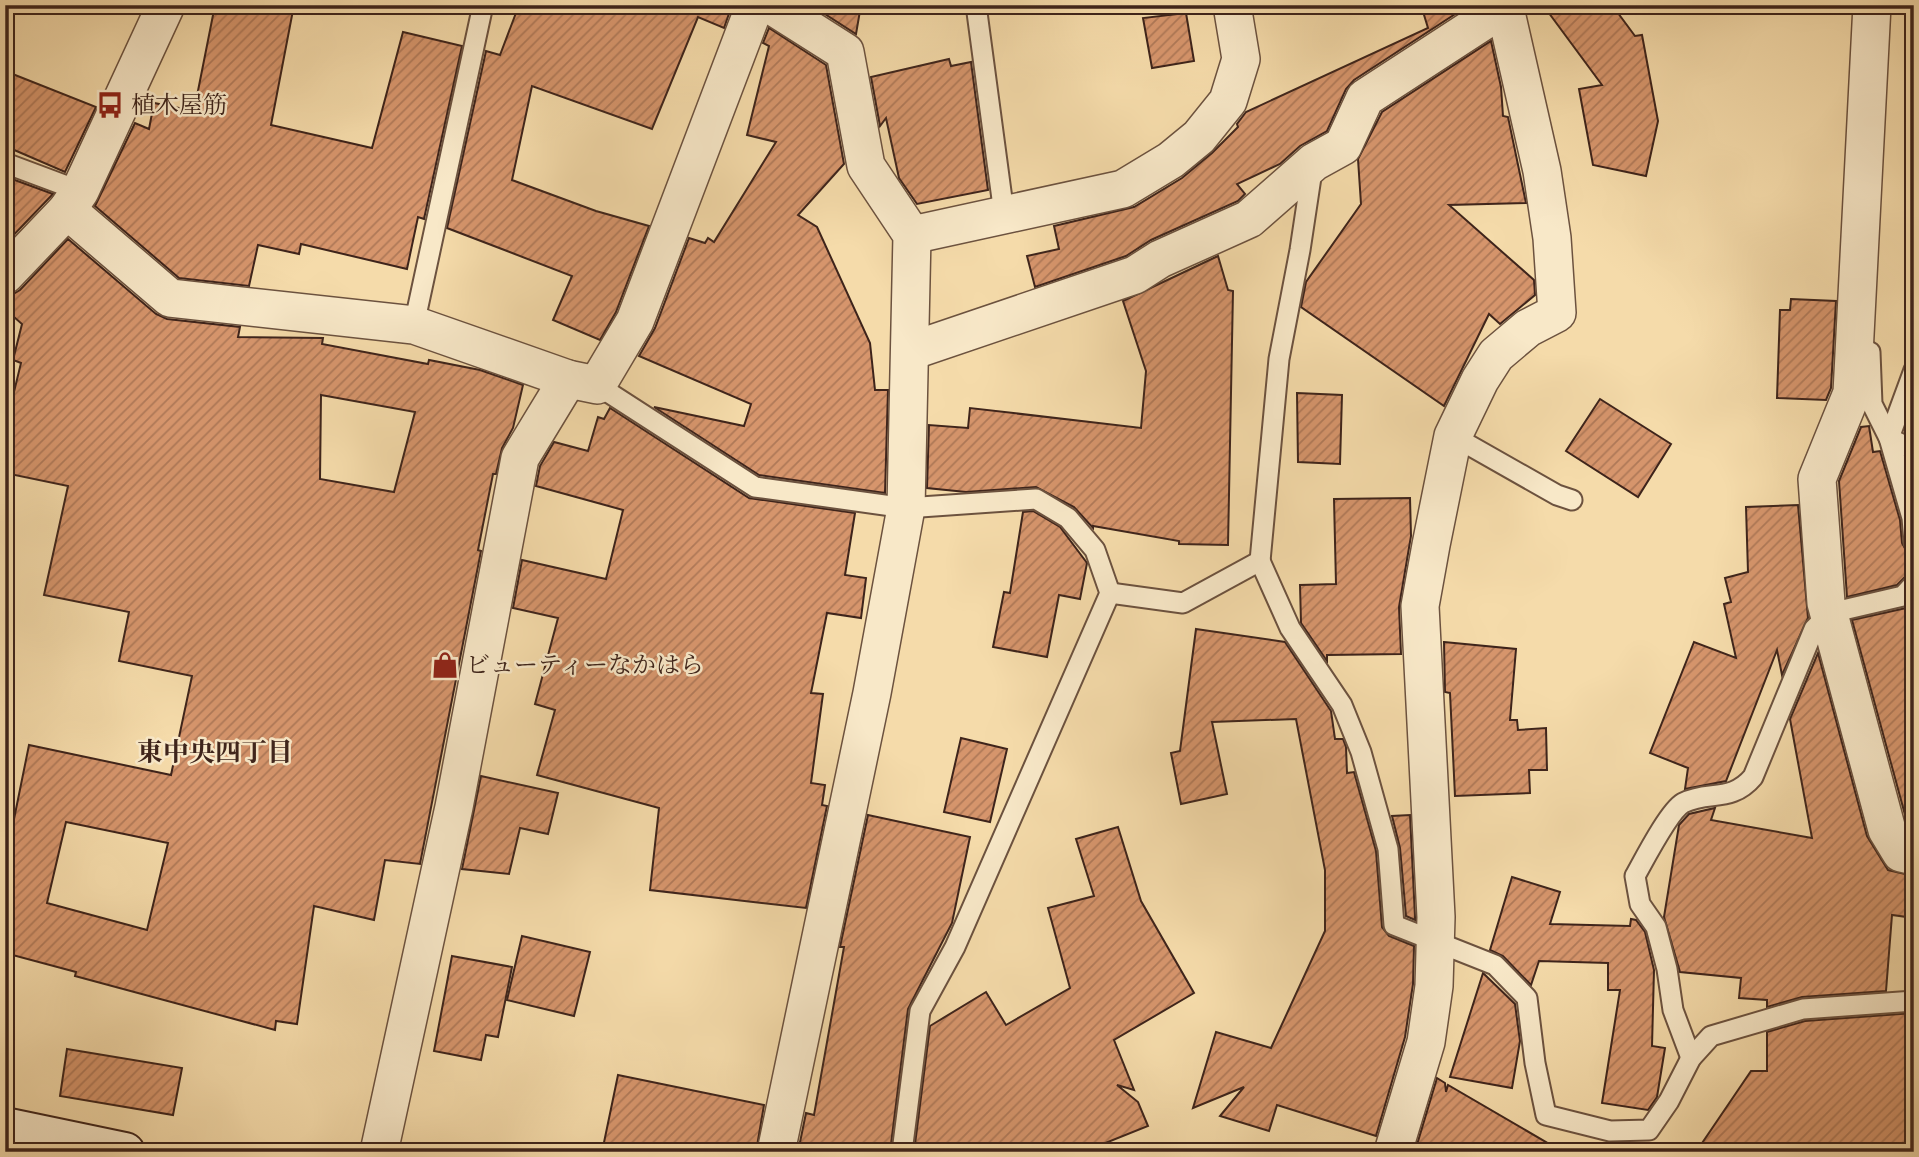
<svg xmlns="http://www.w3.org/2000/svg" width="1919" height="1157" viewBox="0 0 1919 1157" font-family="Vollkorn,'Noto Serif JP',serif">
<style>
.building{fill:url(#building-hatch);stroke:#3e241b;stroke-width:2;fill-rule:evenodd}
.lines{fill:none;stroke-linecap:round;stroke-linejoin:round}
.lane-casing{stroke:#6c523f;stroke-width:23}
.street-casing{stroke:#6c523f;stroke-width:40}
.secondary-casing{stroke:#3e241b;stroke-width:42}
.lane{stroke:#f8e8c8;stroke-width:19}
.street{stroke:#f8e8c8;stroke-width:37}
.secondary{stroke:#f8e8c8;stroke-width:38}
.labels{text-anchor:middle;stroke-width:5;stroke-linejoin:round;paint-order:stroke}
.poi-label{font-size:24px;fill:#3e241b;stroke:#f8e8c8;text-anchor:start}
.neighbourhood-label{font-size:26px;font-weight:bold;fill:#3e241b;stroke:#f8e8c8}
</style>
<defs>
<pattern id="building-hatch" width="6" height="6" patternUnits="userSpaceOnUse" patternTransform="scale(1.75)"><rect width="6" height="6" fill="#d6956c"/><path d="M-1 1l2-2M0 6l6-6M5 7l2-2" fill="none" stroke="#af7958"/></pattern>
</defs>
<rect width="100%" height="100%" fill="#f5dbaa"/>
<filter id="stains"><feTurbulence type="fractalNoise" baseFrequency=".00286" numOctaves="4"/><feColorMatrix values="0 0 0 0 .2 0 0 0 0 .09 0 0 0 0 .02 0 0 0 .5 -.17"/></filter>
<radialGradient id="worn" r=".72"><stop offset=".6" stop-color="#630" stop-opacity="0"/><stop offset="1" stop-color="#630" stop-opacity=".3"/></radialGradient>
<g class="building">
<path d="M215,5h79l-23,120 101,23 31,-116 59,14 -38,173 -6,-2 -11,52 -106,-25 -2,10 -41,-9 -9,41 -70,-8 -84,-72 40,-83 14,6 5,-26 40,8z"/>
<path d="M519,5h213l-8,23 -26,-11 -46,112 -120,-43 -20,94 84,31 53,15 -33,86 -16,28 -47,-20 19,-44 -125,-48 39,-177 14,4z"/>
<path d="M811,5h50l-5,29z"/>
<path d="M1421,5h48l-115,75 -8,9 -19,42 -27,15 -20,18 -43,20 8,10 -7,7 -87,39 -25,16 -91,31 -8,-31 32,-7 -5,-23 80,-19 48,-29 30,-25 26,-26 -1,-3 9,-12 182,-84z"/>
<path d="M1543,5h69l23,31 7,-1 16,86 -12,55 -53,-11 -14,-76 23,-4z"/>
<path d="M1186,13l8,48 -42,7 -9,-50z"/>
<path d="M769,28l57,37 18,99 -46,51 19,12 53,116 5,47h13l-3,103 -126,-18 -105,-68 90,19 7,-22 -112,-48 16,-28 34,-90 16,5 3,-5 6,4 62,-100 -29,-7 22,-89 -6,-3z"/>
<path d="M1491,41l10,46 2,29 5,1 18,86 -77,2 85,75 1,15 -35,29 -11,-10 -45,92 -143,-99 5,-25 55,-78 -3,-45 24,-47z"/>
<path d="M949,59l2,7 20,-4 17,128 -71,14 -18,-26 -13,-60 -6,8 -9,-49z"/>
<path d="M5,71l91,36 -31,65 -60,-26z"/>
<path d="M12,179l41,15 -48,50v-58z"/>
<path d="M68,239l88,75 11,5 73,8 -2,10 85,1 -1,6 106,20 1,-4 51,10 43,15 -10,43 -11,20 -6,26h-3l-15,76 3,1 -61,313 -35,-4 -11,60 -60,-14 -17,118 -21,-3 -1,9 -200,-54 1,-4 -71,-19v-136l9,2 15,-74 142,30 21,-99 -73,-15 10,-49 -85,-17 24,-109 -63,-13v-44l16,-66 -8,-3 9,-36 -17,-15v-10l15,-9zM321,395l94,17 -21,80 -74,-13zM66,822l102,21 -21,87 -100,-27z"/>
<path d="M1218,256l10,34 5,1 -5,254 -49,-1v-3l-86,-15v2l-19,-21 -38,-20 -70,5 -39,-4 2,-63 39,3 2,-20 171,20 5,-57 -23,-70z"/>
<path d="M1791,299l45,2 -5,87 -5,12 -49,-2 3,-88h10z"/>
<path d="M1297,393l45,2 -2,69 -42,-2z"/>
<path d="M1600,399l71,45 -33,53 -72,-46z"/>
<path d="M610,408l139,90 106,15 -10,62 21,3 -5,40 -34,-5 -16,80 12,1 -12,89 14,2 -3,20 5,1 -21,102 -156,-18 9,-82 -122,-33 18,-65 -20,-6 23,-86 -45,-10 9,-48 84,19 17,-69 -87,-24 4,-20 14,-24 34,9 10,-34 6,2z"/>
<path d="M1869,426l4,26 7,-1 20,69 2,23 5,9 3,20 -13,13 -50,12 -8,-116 22,-54z"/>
<path d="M1410,498l1,38 -12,71 2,47 -74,1v6l-26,-38 -1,-38 36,-1 -2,-85z"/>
<path d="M1798,505l10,113 -26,57 -5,-25 -51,131 -41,8 3,-21 -38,-15 44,-111 42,16 -12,-54 7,-2 -6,-24 23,-6 -2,-65z"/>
<path d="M1033,511l27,16 27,36 -7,36 -21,-4 -12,62 -54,-10 11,-55 6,1 13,-81z"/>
<path d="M1914,602v232l-7,-12 -55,-202 54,-12z"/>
<path d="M1196,629l89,13 46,69 4,28h8l3,8 1,26 7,-1 22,79 6,76 7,9 25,10 -1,38 -8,53 -29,99 -99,-31 -8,26 -49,-15 24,-29 -51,21 23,-76 55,16 54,-117v-61l-29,-151 -84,3 15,72 -46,10 -10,-51 9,-2z"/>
<path d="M1444,642l72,7 -6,71h7l1,10 28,-2 1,42h-18l1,23 -75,3 -5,-103 -5,-1z"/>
<path d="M1818,653l49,183 21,34 26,6v42l-22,-3 -6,76 -84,6 -35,10v-7l-28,-2 2,-20 -61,-6 -16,-55 15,-92 10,-11 26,-6 -4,12 101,18 -22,-119z"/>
<path d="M961,738l46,11 -17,73 -46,-10z"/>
<path d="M481,776l77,17 -10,41 -28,-6 -11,46 -47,-5z"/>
<path d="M868,815l102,22 -18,86 -44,86 -18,143h-92l8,-39 8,2 30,-168h-4z"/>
<path d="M1410,815l5,102v3l-9,-4 -6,-68 -8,-32z"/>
<path d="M1118,827l23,74 53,92 -80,47 20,50 -17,-5 21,17 10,24 -65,26h-169l16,-126 56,-34 20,33 64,-37 -22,-80 46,-12 -18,-57z"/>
<path d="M1512,877l48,15 -10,32 80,2 1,-7 5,1 9,12 9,38 -2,76 13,2 -8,49 -9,13 -46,-7 18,-113h-12v-27l-69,-2 -8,24 -28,-29 -13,-6z"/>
<path d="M522,936l68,16 -16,64 -67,-16z"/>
<path d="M452,956l60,11 -14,70 -12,-2 -5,25 -47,-9z"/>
<path d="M1483,973l32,31 5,37 -8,47 -62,-11z"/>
<path d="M1914,1013v139h-218l55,-81h16v-39l38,-11z"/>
<path d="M67,1049l115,19 -9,47 -113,-19z"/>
<path d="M618,1075l146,30 -8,47h-154z"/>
<path d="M1437,1078l8,5 1,9 2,-7 115,67h-136l-11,-4z"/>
</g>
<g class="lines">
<defs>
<g id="lane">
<path d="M976,5l28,209"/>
<path d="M5,163l75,28"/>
<path d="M414,325l69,-320"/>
<path d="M1870,352l2,52 17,34 25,12"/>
<path d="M1914,370l-25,68 23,80 2,24"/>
<path d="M597,385l158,102 151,21 130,-9 32,19 27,32 15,43 -155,354 -35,64 -18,141"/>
<path d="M1453,436l104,59 15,5"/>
<path d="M1260,561l30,67 52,77 19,47 27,97 6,76 101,40 32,33 8,65 11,52 64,16 39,-1 20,-29 22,-43 20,-22 92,-27 111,-8"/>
<path d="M1110,593l73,10 77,-42 19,-202 21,-109 13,-86"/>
<path d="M1691,1058l-18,-48 -6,-41 -11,-42 -16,-23 -5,-28c9,-16 34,-65 48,-73 26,-13 48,0 70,-26l61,-148 16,-16 73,-17 11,-12"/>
</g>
<g id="street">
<path d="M771,5l74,47 21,114 46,69 -6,273 -34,185 -96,459"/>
<path d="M1872,5l-20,388 -35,86 9,124 61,227 14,23 13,3"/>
<path d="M67,210l103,88 244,27 154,54 29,6 38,-64 120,-316"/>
<path d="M912,235l211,-46 48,-29 28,-23 29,-36 13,-42 -9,-54"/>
<path d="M5,275l62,-65 13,-19 86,-186"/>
<path d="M911,351l224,-76 25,-16 89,-40 65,-57 29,-16 22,-48 143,-93"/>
<path d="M379,1152l75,-345 66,-349 48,-79"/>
<path d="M1393,1152l33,-110 8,-56 2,-69 -16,-311 11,-61 22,-109 27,-56 16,-25 32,-27 29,-15 -5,-75 -10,-67 -37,-163"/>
</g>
<path id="secondary" d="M5,1127l120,25"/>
</defs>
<use href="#lane" class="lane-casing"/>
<use href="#street" class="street-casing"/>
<use href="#secondary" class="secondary-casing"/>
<use href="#lane" class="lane"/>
<use href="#street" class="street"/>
<use href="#secondary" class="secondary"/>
</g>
<defs>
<symbol id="bus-bare" viewBox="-9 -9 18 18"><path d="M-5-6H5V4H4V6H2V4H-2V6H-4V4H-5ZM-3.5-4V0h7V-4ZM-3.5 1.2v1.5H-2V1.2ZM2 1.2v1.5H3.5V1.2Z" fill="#8f2418" stroke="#f8e8c8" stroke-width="2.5" paint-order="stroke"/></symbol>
<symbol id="shop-bare" viewBox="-9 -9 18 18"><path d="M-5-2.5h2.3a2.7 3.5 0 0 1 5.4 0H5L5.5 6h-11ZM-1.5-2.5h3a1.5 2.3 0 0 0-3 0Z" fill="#8f2418" stroke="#f8e8c8" stroke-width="2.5" paint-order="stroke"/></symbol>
</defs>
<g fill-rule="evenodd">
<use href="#bus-bare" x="91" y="86" width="38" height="38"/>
<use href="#shop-bare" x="426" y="646" width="38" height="38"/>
</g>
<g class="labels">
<g class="poi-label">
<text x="131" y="113">植木屋筋</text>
<text x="466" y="673">ビューティーなかはら</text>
</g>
<g class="neighbourhood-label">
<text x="215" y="761">東中央四丁目</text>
</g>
</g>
<rect width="1919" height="1157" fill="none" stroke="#f5dbaa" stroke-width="28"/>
<rect x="7" y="7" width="1905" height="1143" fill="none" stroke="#3e241b" stroke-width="3.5"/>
<rect x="14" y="14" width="1891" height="1129" fill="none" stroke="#3e241b" stroke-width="2"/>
<rect width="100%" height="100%" filter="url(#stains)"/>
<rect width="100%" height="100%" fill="url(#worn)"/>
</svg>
